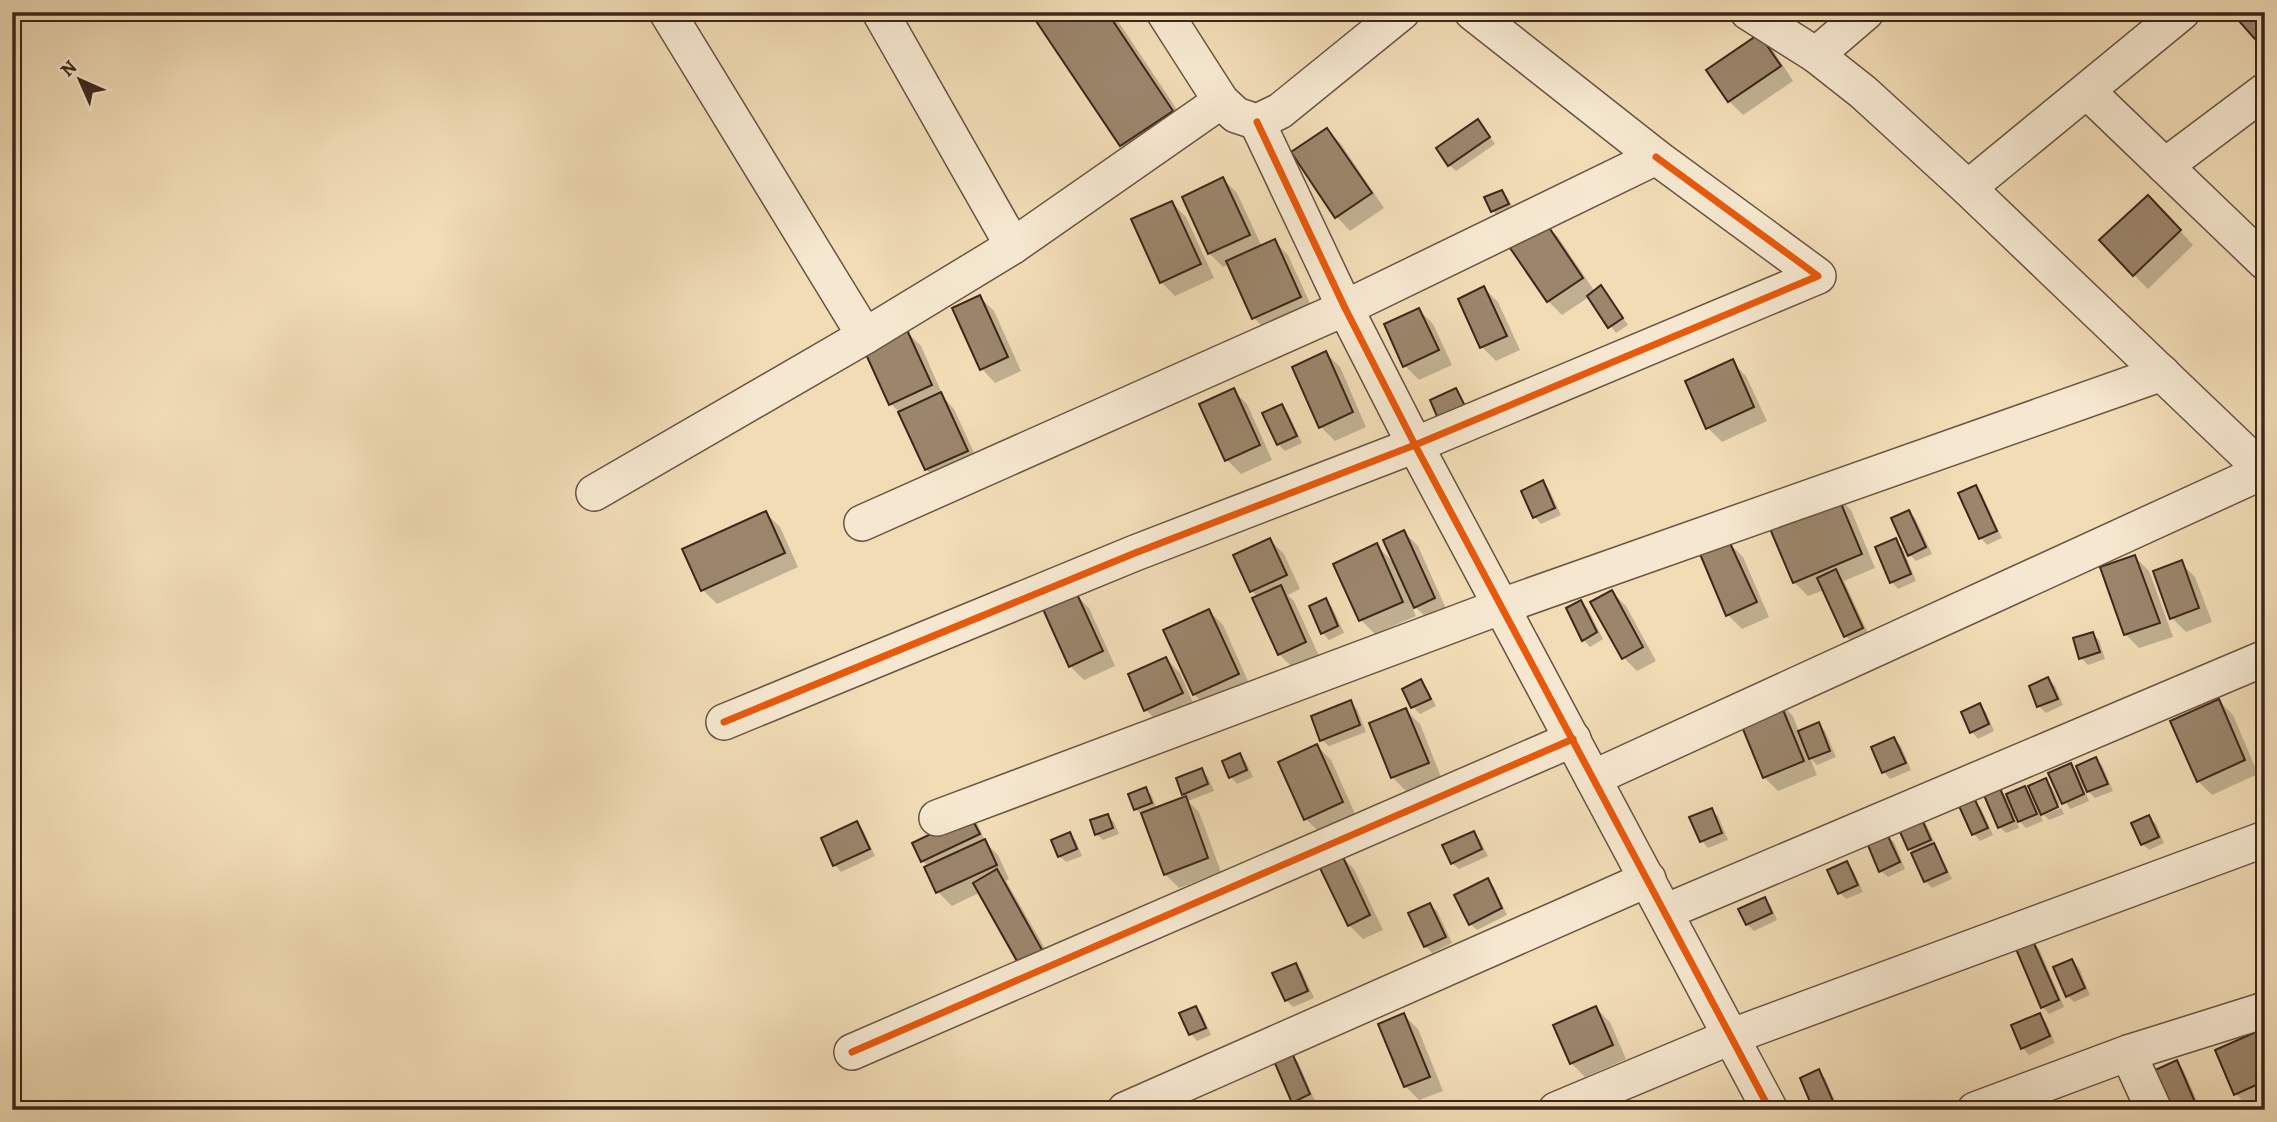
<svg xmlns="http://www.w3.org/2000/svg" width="2277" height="1122" viewBox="0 0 2277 1122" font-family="Alegreya,serif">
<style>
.shadow{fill:#0003}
.building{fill:#9b856b;stroke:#3d271a;stroke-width:2}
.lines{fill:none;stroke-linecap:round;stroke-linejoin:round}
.minor-casing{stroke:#6a5441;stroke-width:38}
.minor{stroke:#f6e8d0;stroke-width:35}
.cycleway-casing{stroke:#f6e8d0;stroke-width:11}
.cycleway{stroke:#e8590c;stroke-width:7}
</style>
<rect width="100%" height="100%" fill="#f1dcb6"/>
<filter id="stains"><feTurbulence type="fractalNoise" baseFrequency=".00286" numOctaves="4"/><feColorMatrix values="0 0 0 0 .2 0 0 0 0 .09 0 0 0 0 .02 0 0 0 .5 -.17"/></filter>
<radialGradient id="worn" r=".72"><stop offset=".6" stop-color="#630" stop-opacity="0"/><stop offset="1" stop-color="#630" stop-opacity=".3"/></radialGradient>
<g class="shadow">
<path d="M1032,12h80l80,120 -50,34 -21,-21z"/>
<path d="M1759,37l14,13 20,31 -50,34 -14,-14 -20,-31z"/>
<path d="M1484,128l11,16 -39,27 -7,-6z"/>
<path d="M1327,130l14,14 43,64 -34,23 -13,-14z"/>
<path d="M1223,179l14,14 25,54 12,-6 14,14 26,57 -46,20 -14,-14 -25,-54 -6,3 -14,-14z"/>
<path d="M1502,192l6,6 6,13 -15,7 -6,-7 -6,-13z"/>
<path d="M1172,203l14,14 28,61 -39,18 -14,-14z"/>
<path d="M2162,211l31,34 -45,44 -14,-14z"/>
<path d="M1544,223l14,14 37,55 6,-4 6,6 21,31 -12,8 -27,-36 -27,18 -14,-14z"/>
<path d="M1484,288l14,14 22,48 -24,11 -14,-14 -22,-48z"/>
<path d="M980,297l14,14 27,60 -26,12 -13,-14z"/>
<path d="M1419,310l14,14 19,41 -33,15 -14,-14z"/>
<path d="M907,332l14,14 23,52 10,11 26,57 -40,17 -14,-14 -24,-54 -11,-11 -24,-53z"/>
<path d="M1326,353l14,14 26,60 -31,14 -14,-14z"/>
<path d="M1732,362l14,14 21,45 -45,21 -14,-14z"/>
<path d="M1233,390l14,14 25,56 -31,14 -14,-14 -25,-55z"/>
<path d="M1281,406l7,7 14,30 -17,8 -7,-7z"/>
<path d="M1543,482l6,7 12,26 -20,9 -6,-7z"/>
<path d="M1975,487l7,7 20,44 -15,7 -6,-7 -21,-44z"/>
<path d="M1837,496l14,14 24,58 -31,13 25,54 -17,8 -6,-7 -22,-46 -16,6 -14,-14z"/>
<path d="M1909,512l6,6 17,36 -16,7 -6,-6z"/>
<path d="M766,513l14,14 18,40 -81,37 -14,-14z"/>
<path d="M1404,532l14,14 30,67 -18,8 -20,-19 6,14 -41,18 -14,-14 -26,-55 42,-19 18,18z"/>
<path d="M1270,540l14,14 16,35 -12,6 6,6 25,55 -26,12 -14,-14 -21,-57 -6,-6z"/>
<path d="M1895,540l7,7 14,34 -18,8 -6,-7z"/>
<path d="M1729,543l14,14 26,60 -27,12 -14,-14z"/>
<path d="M2135,557l14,14 24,66 -34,11 -14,-14z"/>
<path d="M2181,563l14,14 17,45 -26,10 -14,-14z"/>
<path d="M1612,592l14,14 30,55 -19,10 -14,-14z"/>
<path d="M1075,594l14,14 26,58 -31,14 -14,-14z"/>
<path d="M1326,600l6,7 12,26 -15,7 -6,-7z"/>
<path d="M1581,602l7,7 15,30 -13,8 -6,-7z"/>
<path d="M1209,611l14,14 28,63 -43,20 -14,-14z"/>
<path d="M2092,634l7,6 6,19 -17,6 -7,-7z"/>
<path d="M1166,659l14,14 15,34 -35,17 -14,-14z"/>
<path d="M2048,679l7,7 8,19 -17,8 -7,-7z"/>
<path d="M1421,682l6,6 9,18 -16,8 -7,-7 -9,-17z"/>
<path d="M2219,701l14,14 25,59 -46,21 -14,-14z"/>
<path d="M1350,702l7,7 9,23 -37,14 -7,-6z"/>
<path d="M1779,702l14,14 6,16 20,-8 6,7 11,26 -19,8 -7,-7 7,17 -39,16 -14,-14z"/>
<path d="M1980,705l6,7 8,19 -16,8 -6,-7z"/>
<path d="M1406,710l14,14 21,53 -35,14 -14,-14z"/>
<path d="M1894,739l7,7 10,24 -21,9 -6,-7z"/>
<path d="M1317,746l14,14 25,56 -36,17 -14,-14z"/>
<path d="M1240,755l6,7 7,15 -16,7 -6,-7z"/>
<path d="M2096,759l6,6 11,26 -18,7 -12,-12 6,15 -19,8 -4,-7 4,-37 13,12z"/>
<path d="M1201,770l7,7 6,14 -26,10 11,11 22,60 -42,16 -14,-14 -23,-59 -6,-6 10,-20 6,7 5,13 31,-11 -4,-4z"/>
<path d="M2046,780l6,7 8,17 -17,8v2l-5,-4 5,11 -17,7 -12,-12 5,12 -13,5 -6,-6 -2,-39 8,9 19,-9 11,11z"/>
<path d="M1975,802l6,6 12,27 -13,6 -6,-7z"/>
<path d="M2061,808l3,6 -15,6 -5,-5z"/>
<path d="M1711,810l7,6 10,24 -20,8 -6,-7z"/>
<path d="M1108,816l6,6 5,12 -16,6 -7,-6z"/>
<path d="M970,817l7,6 9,20 12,12 11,24 -3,2 52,90 -77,-79 -29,14 -14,-14 -11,-24 2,-1 -6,-6z"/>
<path d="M1920,817l6,7 26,55 -20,9 -7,-7 -25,-55z"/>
<path d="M2149,817l7,7 8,19 -15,7 -7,-6z"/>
<path d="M856,824l7,6 12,26 -34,16 -6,-7z"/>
<path d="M1473,833l7,7 8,16 -29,13 -7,-6z"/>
<path d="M1070,834l6,7 6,15 -16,6 -7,-6z"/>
<path d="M1887,836l7,6 11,27 -17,8 -7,-6z"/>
<path d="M1340,855l14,14 29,61 -20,9 -14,-14z"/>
<path d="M1847,864l6,6 10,22 -17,7 -6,-6z"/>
<path d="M1487,880l7,7 13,28 -30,15 -7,-6z"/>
<path d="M1765,899l6,7 6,14 -23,11 -7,-7z"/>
<path d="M1430,905l7,6 15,32 -20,10 -7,-7z"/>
<path d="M2033,943l6,6 25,58 -15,7 -6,-7z"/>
<path d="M2072,961l7,7 11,27 -16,7 -6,-6z"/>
<path d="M1296,965l6,7 12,26 -21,9 -7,-7z"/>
<path d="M1195,1008l7,6 9,21 -14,6 -6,-7 -9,-20z"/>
<path d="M1596,1008l14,14 16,37 -41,18 -14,-14z"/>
<path d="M1404,1015l14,14 25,62 -24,9 -14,-14z"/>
<path d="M2039,1015l7,7 9,21 -26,12 -6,-7z"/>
<path d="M2265,1030v71l-15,7 -14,-14z"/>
<path d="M1291,1055l7,7 17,39 -15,7 -7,-6z"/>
<path d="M2177,1062l6,7 18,41h-29z"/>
<path d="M1818,1072l7,6 13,30 -5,2 -18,-2z"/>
<path d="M2051,1102l7,8h-24z"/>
<path d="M1287,1105l6,5h-17z"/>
<path d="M2088,1106l4,4h-13z"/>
</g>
<g class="building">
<path d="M1030,12h77l66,99 -53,35z"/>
<path d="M2231,12h34v33l-3,2z"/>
<path d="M1759,34l22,32 -53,36 -22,-32z"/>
<path d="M1478,119l12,18 -42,29 -12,-18z"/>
<path d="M1327,128l45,65 -37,25 -44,-66z"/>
<path d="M1223,177l27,58 -42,19 -26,-57z"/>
<path d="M1502,190l7,14 -18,8 -7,-15z"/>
<path d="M2148,195l33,35 -48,46 -34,-36z"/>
<path d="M1172,201l29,63 -41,19 -29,-64z"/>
<path d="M1544,220l39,58 -36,24 -39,-57z"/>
<path d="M1275,239l26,58 -49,22 -26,-58z"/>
<path d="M1601,285l22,33 -15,10 -21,-32z"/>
<path d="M1484,286l23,50 -27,12 -22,-49z"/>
<path d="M980,295l28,62 -28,13 -28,-62z"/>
<path d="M1419,308l20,42 -36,17 -19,-43z"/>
<path d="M907,330l25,55 -43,20 -25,-55z"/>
<path d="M1326,351l27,61 -34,16 -27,-61z"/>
<path d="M1733,359l21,48 -48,22 -21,-48z"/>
<path d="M1234,388l26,57 -35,16 -26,-57z"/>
<path d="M1456,388l10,20 -27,13 -9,-21z"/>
<path d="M941,392l27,59 -43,19 -27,-58z"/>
<path d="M1282,404l15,32 -20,9 -15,-32z"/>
<path d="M1543,480l12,28 -22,10 -12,-27z"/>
<path d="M1976,485l21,46 -18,8 -21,-46z"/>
<path d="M1837,494l25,60 -69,29 -25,-59z"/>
<path d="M1909,510l17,37 -18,9 -17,-38z"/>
<path d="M766,511l19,42 -84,38 -19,-42z"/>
<path d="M1404,530l31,68 -21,10 -31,-68z"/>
<path d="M1270,538l17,37 -37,17 -17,-37z"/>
<path d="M1896,538l15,36 -21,9 -15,-36z"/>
<path d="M1729,541l28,61 -31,14 -26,-62z"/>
<path d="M1377,543l26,59 -44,19 -26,-57z"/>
<path d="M2135,555l25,68 -36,12 -24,-68z"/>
<path d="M2182,560l17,48 -29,11 -17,-48z"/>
<path d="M1836,569l27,59 -19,9 -27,-59z"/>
<path d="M1281,585l25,57 -28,13 -26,-57z"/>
<path d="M1612,590l31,57 -21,12 -32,-57z"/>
<path d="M1076,592l27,59 -34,16 -27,-60z"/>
<path d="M1326,598l12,28 -17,8 -12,-28z"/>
<path d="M1581,600l16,32 -15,9 -16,-33z"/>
<path d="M1209,609l30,65 -46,21 -30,-65z"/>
<path d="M2093,632l7,20 -21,7 -6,-21z"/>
<path d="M1166,657l17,36 -39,18 -16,-37z"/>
<path d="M2048,677l10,22 -21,8 -8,-21z"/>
<path d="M1421,679l10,20 -20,9 -9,-19z"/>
<path d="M2219,699l26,61 -48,22 -27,-61z"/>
<path d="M1351,700l9,25 -40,16 -9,-25z"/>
<path d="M1779,700l25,61 -41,17 -25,-61z"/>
<path d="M1980,703l9,21 -19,9 -9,-21z"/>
<path d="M1406,708l23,55 -38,15 -22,-55z"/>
<path d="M1819,722l11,29 -21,8 -11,-28z"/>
<path d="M1894,737l12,26 -24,10 -11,-26z"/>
<path d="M1317,744l26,58 -39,18 -26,-58z"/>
<path d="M1240,753l7,17 -18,8 -7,-17z"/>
<path d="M2096,757l12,27 -21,8 -11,-26z"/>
<path d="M2071,763l13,31 -22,10 -14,-31z"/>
<path d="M1202,768l6,16 -26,11 -6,-17z"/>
<path d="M2046,778l12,29 -17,8 -13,-29z"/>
<path d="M1999,786l15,35 -16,7 -15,-35z"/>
<path d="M2025,786l12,28 -19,8 -12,-28z"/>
<path d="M1146,787l6,16 -18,7 -6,-16z"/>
<path d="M1186,796l22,62 -44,17 -23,-62z"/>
<path d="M1975,800l13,28 -16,7 -13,-29z"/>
<path d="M1712,808l10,25 -22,9 -11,-25z"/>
<path d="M1108,814l5,14 -18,7 -5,-15z"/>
<path d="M970,815l10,19 -59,28 -9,-19z"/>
<path d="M1920,815l11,25 -23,10 -11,-25z"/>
<path d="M2149,815l10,22 -18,8 -10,-22z"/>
<path d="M857,821l13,28 -37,17 -12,-28z"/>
<path d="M1474,831l8,18 -31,15 -9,-19z"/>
<path d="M1070,832l7,17 -19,8 -7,-17z"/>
<path d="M1887,834l13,28 -21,10 -12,-29z"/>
<path d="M985,839l12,26 -61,28 -12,-26z"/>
<path d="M1934,843l13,29 -23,10 -13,-29z"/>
<path d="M1341,853l29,62 -22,11 -30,-62z"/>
<path d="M1847,861l11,24 -20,9 -11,-24z"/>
<path d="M997,869l49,88 -24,13 -49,-87z"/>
<path d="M1488,878l14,30 -33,17 -15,-30z"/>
<path d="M1765,897l7,16 -26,12 -8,-16z"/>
<path d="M1430,903l16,34 -22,10 -16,-34z"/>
<path d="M2033,941l26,59 -18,8 -25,-59z"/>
<path d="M2072,959l13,29 -19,9 -13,-30z"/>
<path d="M1296,963l12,28 -23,10 -13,-28z"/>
<path d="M1196,1006l10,22 -17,7 -10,-22z"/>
<path d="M1596,1006l17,39 -43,19 -17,-39z"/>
<path d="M1404,1013l26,64 -26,10 -26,-63z"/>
<path d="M2040,1013l10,23 -29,13 -10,-24z"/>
<path d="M2265,1028v53l-31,14 -19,-45z"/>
<path d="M1292,1053l18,41 -18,9 -18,-42z"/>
<path d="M2177,1060l21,49 -1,1h-27l-17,-39z"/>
<path d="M1819,1069l14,32 -20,8 -13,-31z"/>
</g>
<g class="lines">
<defs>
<g id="minor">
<path d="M667,12l198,324"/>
<path d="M880,12l133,234"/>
<path d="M1164,12l57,89 15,14 21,7 23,-11 122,-99"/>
<path d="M1748,12l68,43 47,37 105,96 297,284"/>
<path d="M1816,55l50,-43"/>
<path d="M2088,92l177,170"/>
<path d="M1257,122l88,186 70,137 355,665"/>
<path d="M2165,166l100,-75"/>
<path d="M1968,188l214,-176"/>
<path d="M594,493l271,-157 148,-90 208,-145"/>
<path d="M862,523l483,-215 311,-151 -184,-145"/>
<path d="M724,722l411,-169 280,-108 403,-169 -162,-119"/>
<path d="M1593,778l671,-307"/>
<path d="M937,818l565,-212 660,-233"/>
<path d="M1665,912l600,-254"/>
<path d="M852,1052l721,-313"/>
<path d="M2128,1053l26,57"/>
<path d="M1125,1110l523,-231"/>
<path d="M1556,1110l174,-73 535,-198"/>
<path d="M1975,1110l153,-57 137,-43"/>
</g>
</defs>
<use href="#minor" class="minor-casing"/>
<use href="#minor" class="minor"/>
<defs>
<g id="cycleway">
<path d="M1257,122l88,186 70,137 355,665"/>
<path d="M724,722l411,-169 280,-108 403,-169 -162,-119"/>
<path d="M852,1052l721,-313"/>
</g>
</defs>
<use href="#cycleway" class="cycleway-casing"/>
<use href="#cycleway" class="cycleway"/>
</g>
<rect width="2277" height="1122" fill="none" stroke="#f1dcb6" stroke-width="42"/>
<rect x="14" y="14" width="2249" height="1094" fill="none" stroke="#3d271a" stroke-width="3.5"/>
<rect x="21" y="21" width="2235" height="1080" fill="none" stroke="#3d271a" stroke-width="2"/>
<g transform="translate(80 80) rotate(315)" stroke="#f6e8d0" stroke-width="5" paint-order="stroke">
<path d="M0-5L12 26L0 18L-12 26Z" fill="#3d271a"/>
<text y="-10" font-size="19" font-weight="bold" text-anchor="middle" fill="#3d271a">N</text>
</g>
<rect width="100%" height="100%" filter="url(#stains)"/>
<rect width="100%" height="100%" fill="url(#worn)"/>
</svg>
